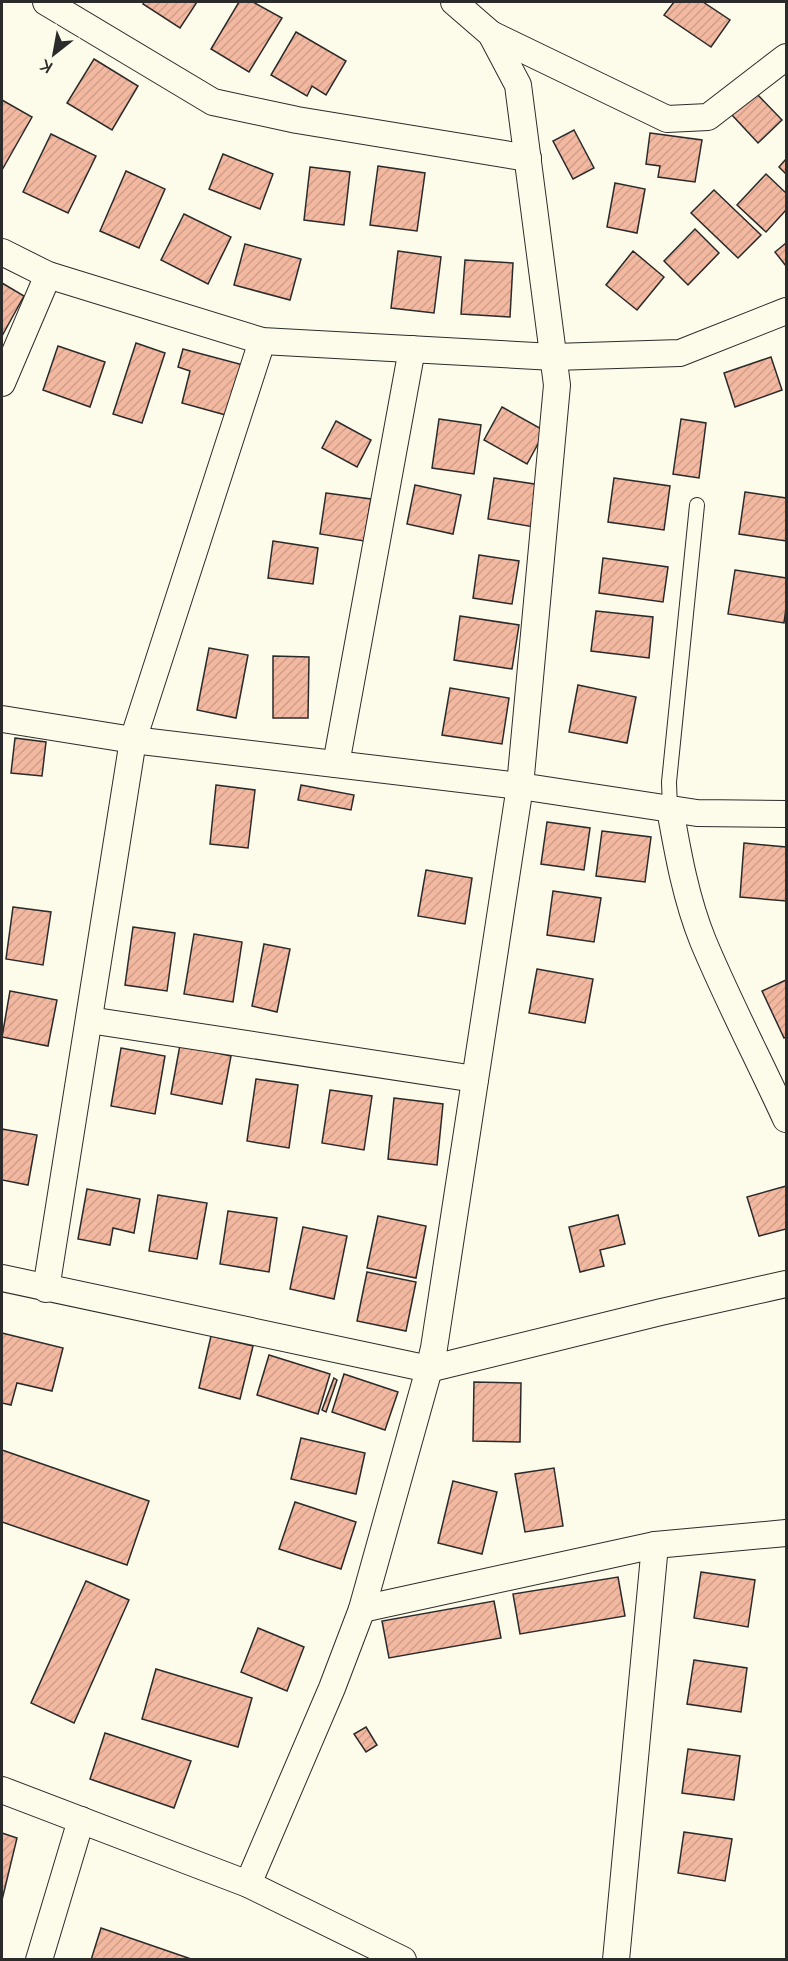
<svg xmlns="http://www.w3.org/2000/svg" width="788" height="1961" viewBox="0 0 788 1961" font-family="Mulish,sans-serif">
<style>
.building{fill:url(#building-hatch);stroke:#2b2b2b;stroke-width:1.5}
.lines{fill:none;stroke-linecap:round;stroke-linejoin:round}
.service-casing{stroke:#2b2b2b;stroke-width:16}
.minor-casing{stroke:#2b2b2b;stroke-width:28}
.service{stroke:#fdfbea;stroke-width:14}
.minor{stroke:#fdfbea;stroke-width:26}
</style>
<defs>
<pattern id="building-hatch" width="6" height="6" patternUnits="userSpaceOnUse" patternTransform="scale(1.5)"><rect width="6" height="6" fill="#f2b8a0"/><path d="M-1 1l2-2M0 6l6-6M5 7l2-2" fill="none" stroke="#d09e8a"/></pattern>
</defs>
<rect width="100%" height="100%" fill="#fdfbea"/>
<g class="building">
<path d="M144,2h53l-17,26 -37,-24z"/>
<path d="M239,2h14l29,16 -33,54 -38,-23z"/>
<path d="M674,2h29l27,18 -19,27 -47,-32z"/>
<path d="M296,32l50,29 -20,34 -14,-9 -5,10 -36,-21z"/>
<path d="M94,59l44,27 -26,44 -45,-27z"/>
<path d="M756,93l26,27 -24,23 -26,-28z"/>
<path d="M2,100l30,17 -30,53z"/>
<path d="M574,130l20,38 -21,11 -20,-38z"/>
<path d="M650,133l52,7 -7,42 -37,-5 2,-11 -14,-2z"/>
<path d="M51,134l45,22 -28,57 -45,-21z"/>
<path d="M223,154l50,20 -13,35 -51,-20z"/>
<path d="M786,159v15l-7,-7z"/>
<path d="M378,166l47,7 -8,58 -47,-6z"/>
<path d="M310,167l40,5 -6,53 -40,-5z"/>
<path d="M126,171l39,18 -26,59 -39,-17z"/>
<path d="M766,174l20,19v17l-20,22 -29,-27z"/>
<path d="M615,183l30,6 -8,44 -30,-6z"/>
<path d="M714,190l47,45 -23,23 -47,-45z"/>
<path d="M184,214l47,23 -23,47 -47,-24z"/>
<path d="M695,229l24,24 -31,32 -24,-24z"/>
<path d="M786,243v23l-11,-14z"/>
<path d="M245,244l56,15 -11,41 -56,-15z"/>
<path d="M398,251l43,6 -7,56 -43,-5z"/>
<path d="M633,251l31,26 -27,33 -31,-25z"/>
<path d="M465,260l48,3 -3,54 -49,-3z"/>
<path d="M2,283l22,13 -22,40z"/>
<path d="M136,343l29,10 -23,70 -29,-9z"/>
<path d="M58,346l47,16 -15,45 -47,-17z"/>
<path d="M183,349l64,17 -14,51 -51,-14 8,-32 -12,-4z"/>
<path d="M771,357l11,33 -47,17 -11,-34z"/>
<path d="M502,407l43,24 -18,33 -43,-24z"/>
<path d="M439,419l42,6 -7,49 -42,-6z"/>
<path d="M681,419l25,4 -7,55 -26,-4z"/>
<path d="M336,421l35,19 -14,27 -35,-19z"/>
<path d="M494,478l47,7 -7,42 -46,-8z"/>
<path d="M614,478l56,8 -6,44 -56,-8z"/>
<path d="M415,485l46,10 -8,39 -46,-10z"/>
<path d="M745,492l41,6v43l-47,-7z"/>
<path d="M326,493l45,6 -7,42 -44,-7z"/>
<path d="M273,541l45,7 -5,36 -45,-6z"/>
<path d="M479,555l40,6 -7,43 -39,-6z"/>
<path d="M603,558l65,9 -5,35 -64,-9z"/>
<path d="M735,570l51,8v30l-2,15 -56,-9z"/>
<path d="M596,611l57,6 -4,41 -58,-7z"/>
<path d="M460,616l59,9 -7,44 -58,-9z"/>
<path d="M209,648l39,7 -12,63 -39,-8z"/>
<path d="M273,656l36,1 -1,61h-35z"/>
<path d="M578,685l58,12 -9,46 -58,-11z"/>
<path d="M450,688l59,10 -7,46 -60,-9z"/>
<path d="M15,738l31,4 -4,34 -31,-3z"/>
<path d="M216,785l39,5 -7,58 -38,-4z"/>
<path d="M301,785l53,10 -3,15 -53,-10z"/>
<path d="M547,822l43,6 -6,42 -43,-6z"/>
<path d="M602,831l49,6 -6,45 -49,-6z"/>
<path d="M744,843l42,4v54l-46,-4z"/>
<path d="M426,870l46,8 -7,46 -47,-8z"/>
<path d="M553,891l48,7 -7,44 -47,-7z"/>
<path d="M13,907l38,5 -8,53 -37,-6z"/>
<path d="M133,927l42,6 -8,58 -42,-6z"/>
<path d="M194,934l48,8 -9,60 -49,-8z"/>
<path d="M264,944l26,5 -13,63 -25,-6z"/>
<path d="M537,969l56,10 -8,44 -56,-10z"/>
<path d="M786,980v57l-2,1 -22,-47z"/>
<path d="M10,991l47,9 -9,46 -46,-9z"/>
<path d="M180,1045l51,11 -9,48 -51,-10z"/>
<path d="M121,1048l44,8 -10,58 -44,-8z"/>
<path d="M256,1079l42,6 -9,63 -42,-7z"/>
<path d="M330,1090l42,6 -8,54 -42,-7z"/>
<path d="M394,1098l49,6 -6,61 -49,-6z"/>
<path d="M2,1129l35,6 -9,50 -26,-5z"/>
<path d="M786,1186v43l-27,7 -12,-39z"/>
<path d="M87,1189l53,10 -6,34 -21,-5 -3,17 -32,-6z"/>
<path d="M158,1195l49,8 -10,56 -48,-8z"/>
<path d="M228,1211l49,7 -8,54 -49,-8z"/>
<path d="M618,1215l7,29 -25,6 4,16 -24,6 -11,-45z"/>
<path d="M378,1216l48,10 -10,52 -49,-10z"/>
<path d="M303,1227l44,9 -13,63 -44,-10z"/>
<path d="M367,1272l49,10 -10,49 -49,-10z"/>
<path d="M2,1333l61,15 -11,43 -35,-8 -6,22 -9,-2z"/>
<path d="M211,1336l42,10 -13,53 -41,-11z"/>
<path d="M269,1355l61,19 -12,40 -61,-19z"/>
<path d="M344,1374l54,18 -13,38 -53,-18z"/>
<path d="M334,1378l3,2 -11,32 -4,-2z"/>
<path d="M474,1382l47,1 -1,59 -47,-1z"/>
<path d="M301,1438l64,15 -9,41 -65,-15z"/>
<path d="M2,1450l147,51 -22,64 -125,-43z"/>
<path d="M554,1468l9,58 -38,6 -10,-58z"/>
<path d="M453,1481l44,11 -15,62 -44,-11z"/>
<path d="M295,1502l61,20 -15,47 -62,-20z"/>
<path d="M701,1572l54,8 -7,47 -54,-9z"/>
<path d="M618,1577l7,39 -105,18 -7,-40z"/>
<path d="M86,1581l43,19 -55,123 -43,-20z"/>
<path d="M494,1601l7,37 -112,20 -7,-37z"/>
<path d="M258,1628l46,19 -17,44 -46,-19z"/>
<path d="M694,1660l53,8 -6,44 -54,-8z"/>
<path d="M156,1669l96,29 -14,49 -96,-28z"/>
<path d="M366,1727l11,18 -11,7 -12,-18z"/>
<path d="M105,1733l86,28 -17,47 -84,-29z"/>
<path d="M688,1749l52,7 -6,44 -52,-7z"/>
<path d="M684,1832l48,7 -7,42 -47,-8z"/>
<path d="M2,1833l15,5 -15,62z"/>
<path d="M101,1928l93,32h-103z"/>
</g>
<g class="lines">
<defs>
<path id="service" d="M670,809l-1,-27 28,-277"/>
<g id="minor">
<path d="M46,2l167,100 84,18 231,38"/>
<path d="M491,34l176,85 41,-2 78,-60"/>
<path d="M2,252l46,23 214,66 292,16 126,-4 106,-42"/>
<path d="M2,383l46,-108"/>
<path d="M2,719l131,21 387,46 177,27 89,1"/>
<path d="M336,764l76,-415"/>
<path d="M670,809c8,45 16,90 33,132 25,60 56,119 83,178"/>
<path d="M89,1020l386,59"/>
<path d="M2,1278l427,91 232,-57 125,-28"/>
<path d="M46,1289l87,-549 129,-399"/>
<path d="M362,1609l293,-64 131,-12"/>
<path d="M2,1790l246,94 155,76"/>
<path d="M248,1884l84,-196 30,-79 67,-240 5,-21 86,-562 37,-401 -39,-300 -27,-51 -37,-32"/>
<path d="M39,1960l42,-140"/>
<path d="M616,1960l39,-415"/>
</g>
</defs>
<use href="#service" class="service-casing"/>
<use href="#minor" class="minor-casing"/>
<use href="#service" class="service"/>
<use href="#minor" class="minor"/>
</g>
<rect width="788" height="1961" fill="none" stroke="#2b2b2b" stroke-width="6"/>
<g transform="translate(54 54) rotate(211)" stroke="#fdfbea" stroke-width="4.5" paint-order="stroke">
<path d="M0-4.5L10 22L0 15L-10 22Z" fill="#2b2b2b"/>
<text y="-9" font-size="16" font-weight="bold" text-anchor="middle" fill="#2b2b2b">K</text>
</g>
</svg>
